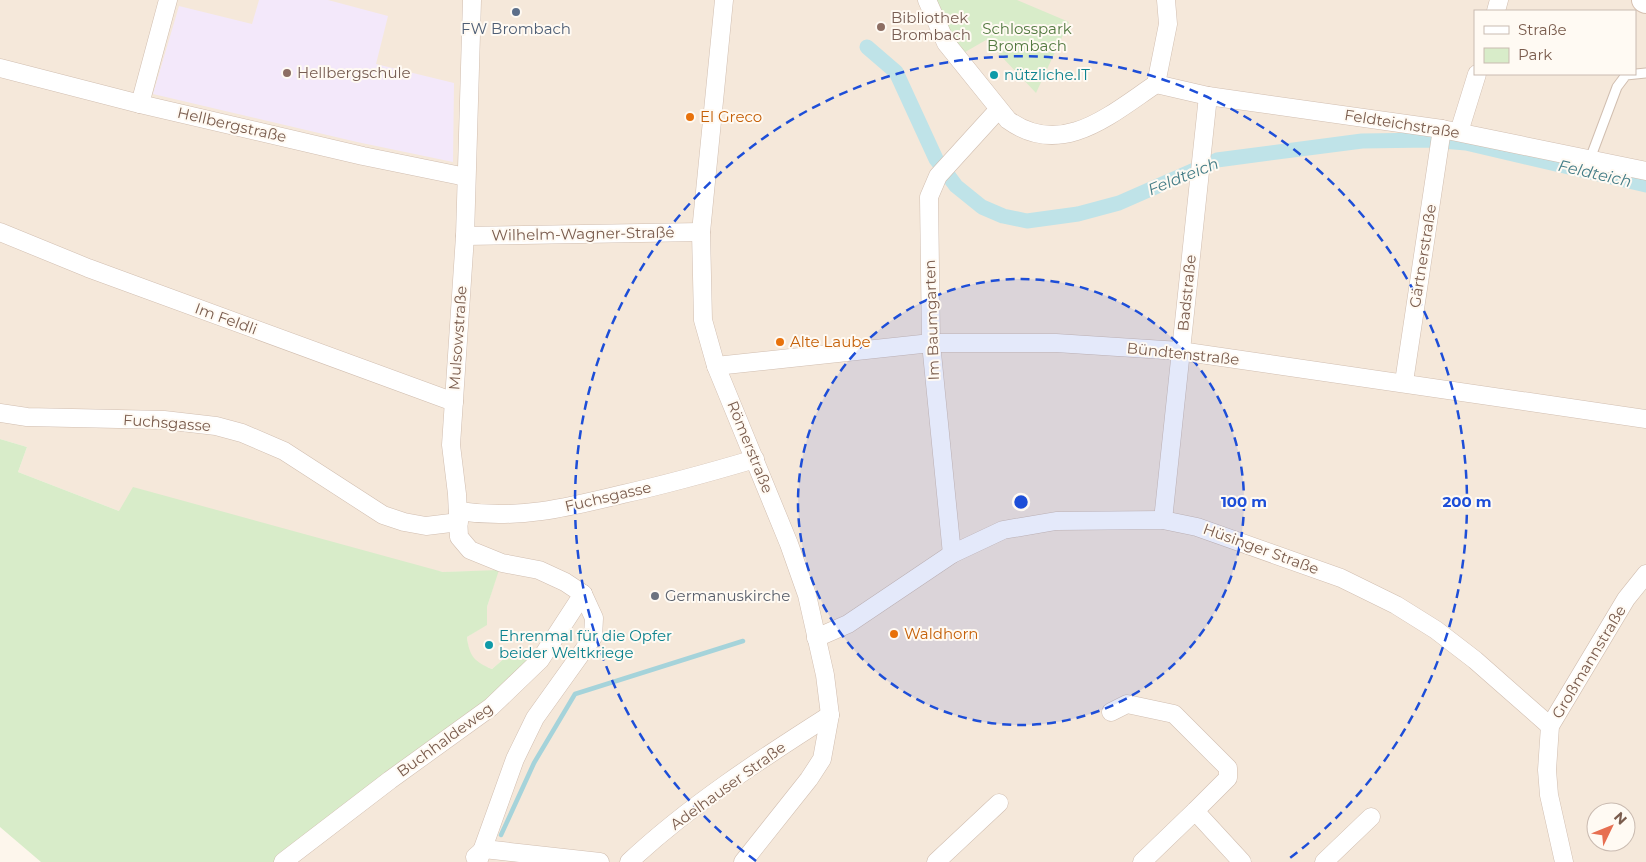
<svg xmlns="http://www.w3.org/2000/svg" width="1646" height="862" viewBox="0 0 1646 862" font-family="Montserrat,sans-serif">
<style>
.residential{fill:#f5e8da;fill-rule:evenodd}
.education{fill:#f3e8fa}
.green{fill:#d8ecc9}
.lines{fill:none;stroke-linecap:round;stroke-linejoin:round}
.stream{stroke:#a5d3da;stroke-width:4.5}
.canal{stroke:#bfe3e8;stroke-width:15}
.service-casing{stroke:#d1beb0;stroke-width:11}
.minor-casing{stroke:#d1beb0;stroke-width:19}
.secondary-casing{stroke:#d6c0b0;stroke-width:26}
.service{stroke:#fff;stroke-width:9}
.minor{stroke:#fff;stroke-width:18}
.secondary{stroke:#fff;stroke-width:24}
.ring{fill:none;stroke:#1d4ed8;stroke-width:2.5;stroke-dasharray:9 6}
.service-dot{fill:#5c6f8a;stroke:#fffaf3;stroke-width:2}
.education-dot{fill:#8d6e63;stroke:#fffaf3;stroke-width:2}
.culture-dot{fill:#0f9aa8;stroke:#fffaf3;stroke-width:2}
.food-dot{fill:#e8710a;stroke:#fffaf3;stroke-width:2}
.worship-dot{fill:#6b7280;stroke:#fffaf3;stroke-width:2}
.labels{text-anchor:middle;stroke-width:4;stroke-linejoin:round;paint-order:stroke}
.education-label{font-size:15px;fill:#785e54;stroke:#fffaf3;text-anchor:start}
.service-label{font-size:15px;fill:#4e5e75;stroke:#fffaf3}
.park-label{font-size:15px;fill:#537a41;stroke:#fffaf3}
.culture-label{font-size:15px;fill:#0d838f;stroke:#fffaf3;text-anchor:start}
.food-label{font-size:15px;fill:#c56008;stroke:#fffaf3;text-anchor:start}
.street-label{font-size:15px;fill:#7a5c4d;stroke:#fffaf3}
.worship-label{font-size:15px;fill:#5b616d;stroke:#fffaf3;text-anchor:start}
.water-label{font-size:16px;font-style:italic;fill:#437c86;stroke:#fffaf3}
.centre{fill:#1d4ed8;stroke:#fffaf3;stroke-width:2.5}
.ring-label{font-size:15px;text-anchor:middle;font-weight:bold;fill:#1d4ed8;stroke:#fffaf3;stroke-width:4;stroke-linejoin:round;paint-order:stroke}
</style>
<rect width="100%" height="100%" fill="#fdf6ec"/>
<path class="residential" d="M0,0h1646v862h-1359l227,-212 -22,19 -13,-5 -10,-11 -2,-16 20,-13v-17l11,-36 -55,1 -324,-61 -101,-39 9,-25 -27,-8zM1475,11h160v63h-160zM1596,812h30v30h-30z"/>
<path class="education" d="M259,0h69l60,16 -12,48 78,19 -1,79 -96,-20 -204,-48 26,-88 73,18z"/>
<g class="green">
<path d="M934,0h83l52,22 -33,71 -50,-53 -26,15z"/>
<path d="M0,439l27,8 -9,25 101,39 14,-24 310,85 56,-2 -12,37v18l-20,12c2,18 7,25 25,32l22,-19 18,5 -15,21 -230,186h-246l-41,-35z"/>
</g>
<g class="lines">
<path class="stream" d="M501,835l33,-72 41,-69 168,-53"/>
<path class="canal" d="M867,47l29,25 40,87 20,27 26,21 21,9 24,5 51,-7 41,-11 98,-43 145,-19 68,-1 36,3 180,42"/>
<defs>
<path id="service" d="M1590,159l27,-72 9,-12 20,-2"/>
<g id="minor">
<path d="M472,0l-7,236 -14,209 6,49 2,43 11,13 32,13 37,7 26,12 18,12"/>
<path d="M724,0l-23,232 2,88 13,46 73,178 18,51 18,80 5,40 -8,44 -13,20 -66,83"/>
<path d="M927,0l19,43 62,77c54,39 103,-6 148,-36l12,-60 -2,-24"/>
<path d="M1496,11l3,-11"/>
<path d="M0,68l140,36 223,52 103,21"/>
<path d="M1156,84l52,12 234,33 204,42"/>
<path d="M140,104l28,-104"/>
<path d="M1459,132l18,-58"/>
<path d="M0,232l88,36 366,134"/>
<path d="M465,236l236,-4"/>
<path d="M716,366l215,-23h125l124,8 466,68"/>
<path d="M1404,382l38,-253"/>
<path d="M0,413l27,4 137,3 52,6 26,7 42,18 99,64 21,7 22,4 33,-4"/>
<path d="M458,511c59,9 108,-3 165,-17 45,-10 88,-22 132,-35"/>
<path d="M1163,520l45,-424"/>
<path d="M952,554l-21,-211 -2,-146 9,-21 60,-66"/>
<path d="M816,638l32,-14 104,-70 51,-24 53,-9 107,-1 34,7 144,51 55,27 40,25 39,30 75,66"/>
<path d="M1111,712l16,-8 47,10 54,54v10l-33,33"/>
<path d="M475,857l9,-8 116,13"/>
<path d="M283,862l107,-82 101,-73 49,-47 43,-66"/>
<path d="M478,862l37,-103 20,-41 58,-81 1,-19 -11,-24"/>
<path d="M629,862c61,-57 132,-103 201,-147"/>
<path d="M936,862l63,-59"/>
<path d="M1142,862l53,-51 47,51"/>
<path d="M1324,862l47,-45"/>
<path d="M1564,862l-15,-67 -2,-25 3,-44 76,-127 20,-25"/>
</g>
<path id="secondary" d="M1644,0l2,1"/>
</defs>
<use href="#service" class="service-casing"/>
<use href="#minor" class="minor-casing"/>
<use href="#secondary" class="secondary-casing"/>
<use href="#service" class="service"/>
<use href="#minor" class="minor"/>
<use href="#secondary" class="secondary"/>
</g>
<circle cx="1021" cy="502" r="223" fill="#1d4ed8" fill-opacity=".12"/>
<g class="ring">
<circle cx="1021" cy="502" r="223"/>
<path d="M756 861A446 446 0 1 1 1286 861"/>
</g>
<circle class="service-dot" cx="516" cy="12" r="5"/>
<g class="education-dot">
<circle cx="881" cy="27" r="5"/>
<circle cx="287" cy="73" r="5"/>
</g>
<g class="culture-dot">
<circle cx="994" cy="75" r="5"/>
<circle cx="489" cy="645" r="5"/>
</g>
<g class="food-dot">
<circle cx="690" cy="117" r="5"/>
<circle cx="780" cy="342" r="5"/>
<circle cx="894" cy="634" r="5"/>
</g>
<circle class="worship-dot" cx="655" cy="596" r="5"/>
<g class="labels">
<g class="education-label">
<text x="891" y="23">Bibliothek<tspan x="891" dy="17">Brombach</tspan></text>
<text x="297" y="78">Hellbergschule</text>
</g>
<g class="service-label">
<text x="516" y="34">FW Brombach</text>
</g>
<g class="park-label">
<text x="1027" y="34">Schlosspark<tspan x="1027" dy="17">Brombach</tspan></text>
</g>
<g class="culture-label">
<text x="1004" y="80">nützliche.IT</text>
<text x="499" y="641">Ehrenmal für die Opfer<tspan x="499" dy="17">beider Weltkriege</tspan></text>
</g>
<g class="food-label">
<text x="700" y="122">El Greco</text>
<text x="790" y="347">Alte Laube</text>
<text x="904" y="639">Waldhorn</text>
</g>
<g class="street-label">
<text transform="translate(1402 124) rotate(9)" y="5">Feldteichstraße</text>
<text transform="translate(232 125) rotate(13)" y="5">Hellbergstraße</text>
<text transform="translate(583 234) rotate(-1)" y="5">Wilhelm-Wagner-Straße</text>
<text transform="translate(1423 256) rotate(-81)" y="5">Gärtnerstraße</text>
<text transform="translate(1187 293) rotate(-84)" y="5">Badstraße</text>
<text transform="translate(226 319) rotate(20)" y="5">Im Feldli</text>
<text transform="translate(932 320) rotate(-92)" y="5">Im Baumgarten</text>
<text transform="translate(458 338) rotate(-86)" y="5">Mulsowstraße</text>
<text transform="translate(1183 354) rotate(6)" y="5">Bündtenstraße</text>
<text transform="translate(167 423) rotate(4)" y="5">Fuchsgasse</text>
<text transform="translate(750 447) rotate(68)" y="5">Römerstraße</text>
<text transform="translate(608 497) rotate(-13)" y="5">Fuchsgasse</text>
<text transform="translate(1261 549) rotate(20)" y="5">Hüsinger Straße</text>
<text transform="translate(1589 662) rotate(-59)" y="5">Großmannstraße</text>
<text transform="translate(445 740) rotate(-36)" y="5">Buchhaldeweg</text>
<text transform="translate(728 786) rotate(-36)" y="5">Adelhauser Straße</text>
</g>
<g class="worship-label">
<text x="665" y="601">Germanuskirche</text>
</g>
<g class="water-label">
<text transform="translate(1595 173) rotate(13)" y="6">Feldteich</text>
<text transform="translate(1183 176) rotate(-22)" y="6">Feldteich</text>
</g>
</g>
<circle cx="1021" cy="502" r="8" class="centre"/>
<g class="ring-label">
<text x="1244" y="507">100 m</text>
<text x="1467" y="507">200 m</text>
</g>
<rect x="1474" y="10" width="162" height="65" fill="#fffaf3" stroke="#cabbb1"/>
<rect x="1484" y="26" width="25" height="8" fill="#ffffff" stroke="#cabbb1"/>
<text x="1518" y="35" font-size="15" fill="#7a5c4d">Straße</text>
<rect x="1484" y="48" width="25" height="15" fill="#d8ecc9" stroke="#cabbb1"/>
<text x="1518" y="60" font-size="15" fill="#7a5c4d">Park</text>
<g transform="translate(1611 827) rotate(47)"><circle r="24" fill="#fffaf3" stroke="#cabbb1"/>
<path d="M0-4L9 19L0 12L-9 19Z" fill="#e76f51"/>
<text y="-8" font-size="14" font-weight="bold" text-anchor="middle" fill="#7a5c4d">N</text>
</g>
</svg>
